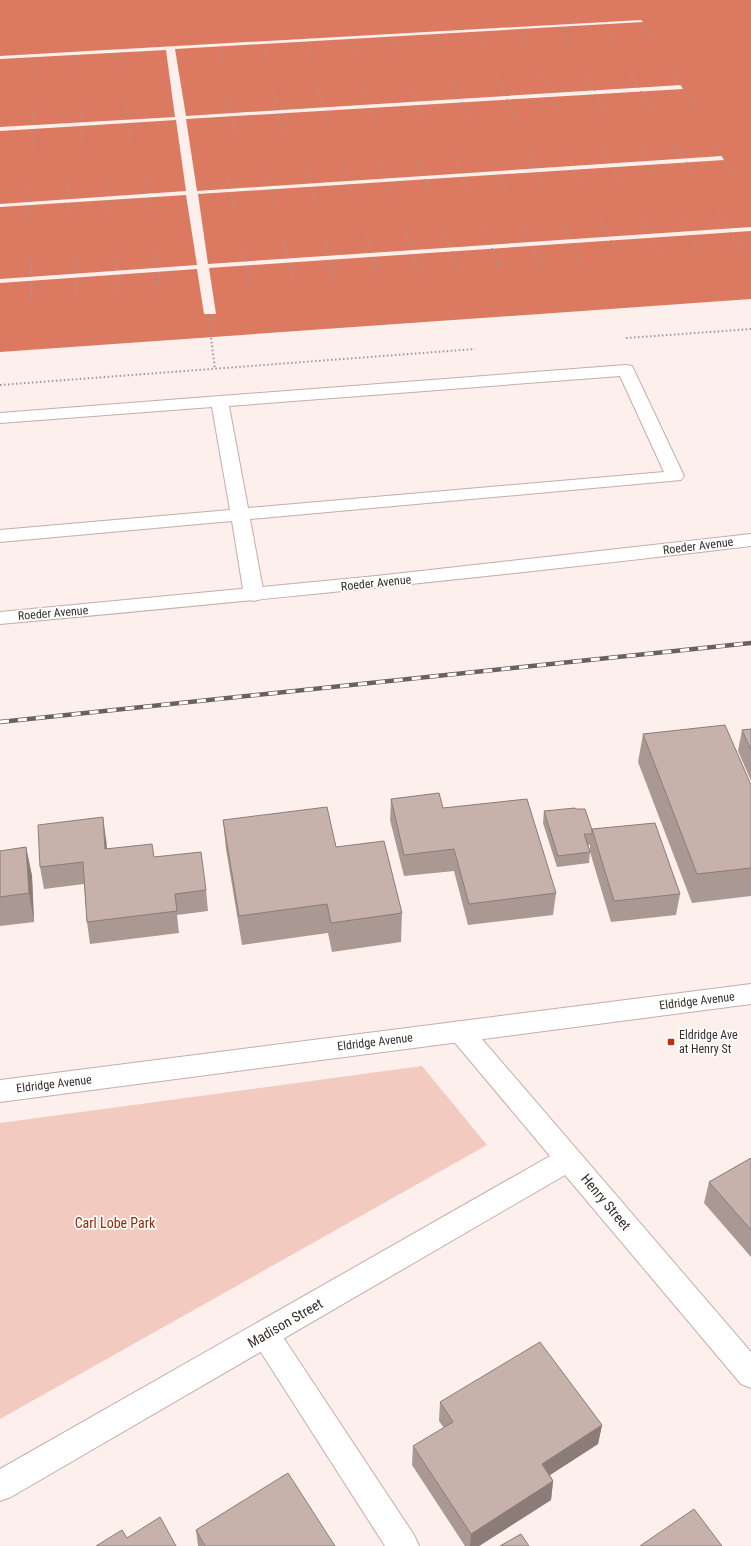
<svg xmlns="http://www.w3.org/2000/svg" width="751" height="1546" viewBox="0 0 751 1546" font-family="'Roboto Condensed',sans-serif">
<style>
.green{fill:#f2cabf}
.water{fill:#dc7a61}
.pier{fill:#fdefec}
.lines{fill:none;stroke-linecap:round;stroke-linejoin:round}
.service-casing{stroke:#c3aea9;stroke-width:2}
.minor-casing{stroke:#c3aea9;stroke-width:2}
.tertiary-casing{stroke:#c3aea9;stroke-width:2}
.secondary-casing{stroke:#c3aea9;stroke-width:2}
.path-far1{stroke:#a39794;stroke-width:1.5;stroke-dasharray:1 2;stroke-linecap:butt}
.path{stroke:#a39794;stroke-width:2;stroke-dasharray:1.5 2.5;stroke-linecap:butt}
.service{fill:#fff;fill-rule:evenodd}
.minor{fill:#fff;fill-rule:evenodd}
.tertiary{fill:#fff;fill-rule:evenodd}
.secondary{fill:#fff;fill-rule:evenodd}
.rail-casing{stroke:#6b605e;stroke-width:4.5}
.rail{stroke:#fff;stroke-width:3;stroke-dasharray:9;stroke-linecap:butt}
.wall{fill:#aa9893;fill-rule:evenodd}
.shaded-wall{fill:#8b7c78}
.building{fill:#c6b1ab;stroke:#8b7c78}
.poi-dot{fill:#ba3005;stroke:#fff;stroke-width:1.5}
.labels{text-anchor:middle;stroke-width:3.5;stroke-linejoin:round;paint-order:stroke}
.street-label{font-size:12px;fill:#372e2c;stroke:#fff}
.poi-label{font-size:12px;fill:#372e2c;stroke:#fff;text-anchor:start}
.near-street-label{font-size:14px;fill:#372e2c;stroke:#fff}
.near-park-label{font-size:14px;fill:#9a2501;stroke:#fff}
</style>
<rect width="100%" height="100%" fill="#fdefec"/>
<path class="green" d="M422,1066l65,79 -487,274v-296z"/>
<path class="water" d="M0,0h751v299l-751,53z"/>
<path class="pier" d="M641,20l2,2 -468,27 11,67 495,-31 2,4 -497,30 11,72 525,-35 2,4 -526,34 10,70 543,-37v4l-542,37 7,46h-12l-7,-45 -197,14v-4l197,-14 -11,-70 -186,12v-3l186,-13 -10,-71 -176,11v-4l175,-10 -9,-67 -166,9v-3z"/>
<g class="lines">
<defs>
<g id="service">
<path d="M626,365l6,1 2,4 50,106 -3,4 -431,39 14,76 -3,4 -7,2 -7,-2 -3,-4 -12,-74 -232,21v-12l230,-20 -18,-103 -212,16v-10zM620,376l44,96 -416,36 -19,-102z"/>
<path d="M265,1321l10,4 139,210 5,11h-34l-130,-203 -5,-9 5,-9z"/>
</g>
<path id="minor" d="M460,1021l9,3 282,328v36l-10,-4 -176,-209 -554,322 -11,4v-32l550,-313 -99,-118 -4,-7 4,-7z"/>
<path id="tertiary" d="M751,534v12c-250,30 -500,55 -751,78v-12l376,-36z"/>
<path id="secondary" d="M751,984v20l-751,98v-22z"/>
</defs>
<use href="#service" class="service-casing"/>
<use href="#minor" class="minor-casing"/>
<use href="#tertiary" class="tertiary-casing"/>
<use href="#secondary" class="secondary-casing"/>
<g class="path-far1">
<path d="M643,22l10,17"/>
<path d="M604,25l9,16"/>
<path d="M562,27l9,17"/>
<path d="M520,29l8,17"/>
<path d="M478,32l8,17"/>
<path d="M436,34l7,17"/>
<path d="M392,37l6,17"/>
<path d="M350,39l6,17"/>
<path d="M307,42l4,17"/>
<path d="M263,44l4,17"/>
<path d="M220,47l3,17"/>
<path d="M122,52l2,18"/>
<path d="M79,55l1,17"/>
<path d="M35,57v18"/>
<path d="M669,67l26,41"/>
<path d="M628,69l11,19"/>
<path d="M584,72l11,19"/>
<path d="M541,74l9,19"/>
<path d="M497,77l9,19"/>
<path d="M453,80l8,19"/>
<path d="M407,83l7,19"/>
<path d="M364,85l6,19"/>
<path d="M318,88l5,19"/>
<path d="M273,91l4,19"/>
<path d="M641,91l11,19"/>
<path d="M227,94l4,19"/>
<path d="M596,94l11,19"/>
<path d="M552,97l9,19"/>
<path d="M507,99l9,20"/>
<path d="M125,100l2,19"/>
<path d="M462,102l8,20"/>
<path d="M80,103l1,19"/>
<path d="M415,105l8,19"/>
<path d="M33,106v19"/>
<path d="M371,108l6,19"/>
<path d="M324,111l6,19"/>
<path d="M278,114l5,19"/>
<path d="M232,116l3,20"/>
<path d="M128,123l2,20"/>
<path d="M81,126l1,20"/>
<path d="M34,129v20"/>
<path d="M713,141l21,35"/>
<path d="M676,144l9,15"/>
<path d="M640,146l8,15"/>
<path d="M602,148l8,16"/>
<path d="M565,150l8,16"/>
<path d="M529,153l7,16"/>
<path d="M492,155l7,16"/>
<path d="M455,157l6,17"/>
<path d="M417,160l6,16"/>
<path d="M381,162l5,16"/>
<path d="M687,162l9,17"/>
<path d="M344,165l4,16"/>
<path d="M650,165l9,16"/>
<path d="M306,167l4,16"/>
<path d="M612,167l9,17"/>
<path d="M267,170l3,16"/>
<path d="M574,170l8,16"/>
<path d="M228,172l3,17"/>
<path d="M538,172l7,17"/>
<path d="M500,175l7,16"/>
<path d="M146,177l1,17"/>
<path d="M462,177l7,17"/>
<path d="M424,179l6,17"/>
<path d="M107,180l2,17"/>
<path d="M69,182v17"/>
<path d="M387,182l6,17"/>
<path d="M349,184l5,17"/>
<path d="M28,185v17"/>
<path d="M311,187l4,17"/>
<path d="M271,190l4,17"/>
<path d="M231,192l3,17"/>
<path d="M148,198l1,17"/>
<path d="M109,200l1,17"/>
<path d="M69,203l1,17"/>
<path d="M28,206v17"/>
<path d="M718,211l10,17"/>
<path d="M679,213l10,18"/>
<path d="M640,216l9,18"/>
<path d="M601,219l8,17"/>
<path d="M562,221l8,18"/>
<path d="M524,224l7,18"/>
<path d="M484,227l7,18"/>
<path d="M444,229l6,19"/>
<path d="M406,232l6,18"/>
<path d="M730,232l11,19"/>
<path d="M366,235l6,18"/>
<path d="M691,235l10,18"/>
<path d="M326,237l4,19"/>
<path d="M651,238l10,18"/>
<path d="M284,240l4,19"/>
<path d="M611,240l9,19"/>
<path d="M243,243l3,18"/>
<path d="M572,243l8,18"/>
<path d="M533,246l5,15"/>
<path d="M492,248l5,13"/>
<path d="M156,249l1,12"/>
<path d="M452,251l3,10"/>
<path d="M115,252l1,9"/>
<path d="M74,254v7"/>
<path d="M413,254l2,7"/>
<path d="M31,257v4"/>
<path d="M373,257l1,4"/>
</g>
<g class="path">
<path d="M31,260v17"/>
<path d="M74,260v14"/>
<path d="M116,260l1,11"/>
<path d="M157,260l1,8"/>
<path d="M246,260v2"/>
<path d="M331,260l5,19"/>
<path d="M374,260l4,16"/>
<path d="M415,260l4,13"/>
<path d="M455,260l3,10"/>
<path d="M497,260l3,8"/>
<path d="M538,260l2,5"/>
<path d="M580,260l1,2"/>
<path d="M289,263l4,19"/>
<path d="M247,266l3,19"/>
<path d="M158,272l2,19"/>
<path d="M117,275l1,19"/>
<path d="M75,278v19"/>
<path d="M31,281v19"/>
<path d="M208,314l7,55"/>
<path d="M626,338l125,-9"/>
<path d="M0,385l475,-36"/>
</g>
<use href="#service" class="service"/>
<use href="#minor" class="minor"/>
<use href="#tertiary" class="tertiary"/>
<use href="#secondary" class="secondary"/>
<defs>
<path id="rail" d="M0,722l751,-79"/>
</defs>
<use href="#rail" class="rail-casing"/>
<use href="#rail" class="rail"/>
</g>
<g class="wall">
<path d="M751,729v52l-13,-30 4,-21z"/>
<path d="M643,734l108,51v111l-59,7 -54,-141z"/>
<path d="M391,799l52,9 113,85 -3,22 -85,10 -14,-54 -50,5 -14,-56z"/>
<path d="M576,809l16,21 88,64 -4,21 -65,7 -21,-70 -1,11 -32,4 -14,-44 1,-12zM588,845h2v5z"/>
<path d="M223,820l113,27 66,66 -1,29 -69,10 -4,-19 -86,12 -16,-96z"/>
<path d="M106,839l1,10 47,8 52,33 2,21 -31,4 2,18 -89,11 -3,-22 -3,-38 -40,5 -4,-22z"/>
<path d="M26,847l6,29 2,46 -34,4v-75z"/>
<path d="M751,1158v99l-47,-54 5,-21z"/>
<path d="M440,1402l162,23 -4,19 -48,31 3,6 -2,19 -72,46h-14l-53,-81 1,-19 31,-18 -5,-7z"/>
<path d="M196,1530l139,16h-137z"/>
</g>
<g class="shaded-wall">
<path d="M103,817l3,22 3,32 -4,-22z"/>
<path d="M26,847l6,29 2,46 -5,-29z"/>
<path d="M602,1425l-4,19 -59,38 3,-18z"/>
<path d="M553,1481l-2,19 -72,46h-9l1,-12z"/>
</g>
<g class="building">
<path d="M725,725l26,60v83l-54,6 -54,-140z"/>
<path d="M751,729v21l-9,-20z"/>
<path d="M439,793l4,15 84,-9 29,94 -87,11 -15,-55 -50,6 -13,-56z"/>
<path d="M327,807l9,40 48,-6 18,72 -71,10 -4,-19 -88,12 -16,-96z"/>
<path d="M575,808l1,1h9l7,21v4h-8l6,18 -32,4 -14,-45z"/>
<path d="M103,817l2,32 47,-5 2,13 47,-5 5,38 -31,4 2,17 -90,11 -4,-60 -43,5 -2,-42z"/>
<path d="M655,823l25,71 -66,7 -22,-72z"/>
<path d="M26,847l3,46 -29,4v-46z"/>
<path d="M751,1158v72l-42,-48z"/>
<path d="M540,1342l62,83 -60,39 11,17 -82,53 -58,-88 40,-24 -13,-20z"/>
<path d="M288,1473l47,73h-130l-9,-16z"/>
<path d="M694,1509l28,37h-82z"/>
<path d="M160,1517l16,29h-80l26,-16 5,8z"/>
<path d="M521,1534l8,12h-29z"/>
</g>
<rect class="poi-dot" x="667" y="1038" width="8" height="8" rx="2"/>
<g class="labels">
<g class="street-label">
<text transform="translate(698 546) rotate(-7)" y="4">Roeder Avenue</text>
<text transform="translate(376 583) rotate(-6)" y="4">Roeder Avenue</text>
<text transform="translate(53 613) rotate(-5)" y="4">Roeder Avenue</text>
<text transform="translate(697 1001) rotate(-7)" y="4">Eldridge Avenue</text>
<text transform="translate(375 1042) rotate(-7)" y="4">Eldridge Avenue</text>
<text transform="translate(54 1084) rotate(-7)" y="4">Eldridge Avenue</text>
</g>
<g class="poi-label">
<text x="679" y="1039">Eldridge Ave<tspan x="679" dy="14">at Henry St</tspan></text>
</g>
<g class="near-street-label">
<text transform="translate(606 1202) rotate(50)" y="5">Henry Street</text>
<text transform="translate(285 1323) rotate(-30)" y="5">Madison Street</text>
</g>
<g class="near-park-label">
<text x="115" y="1228">Carl Lobe Park</text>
</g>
</g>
</svg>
